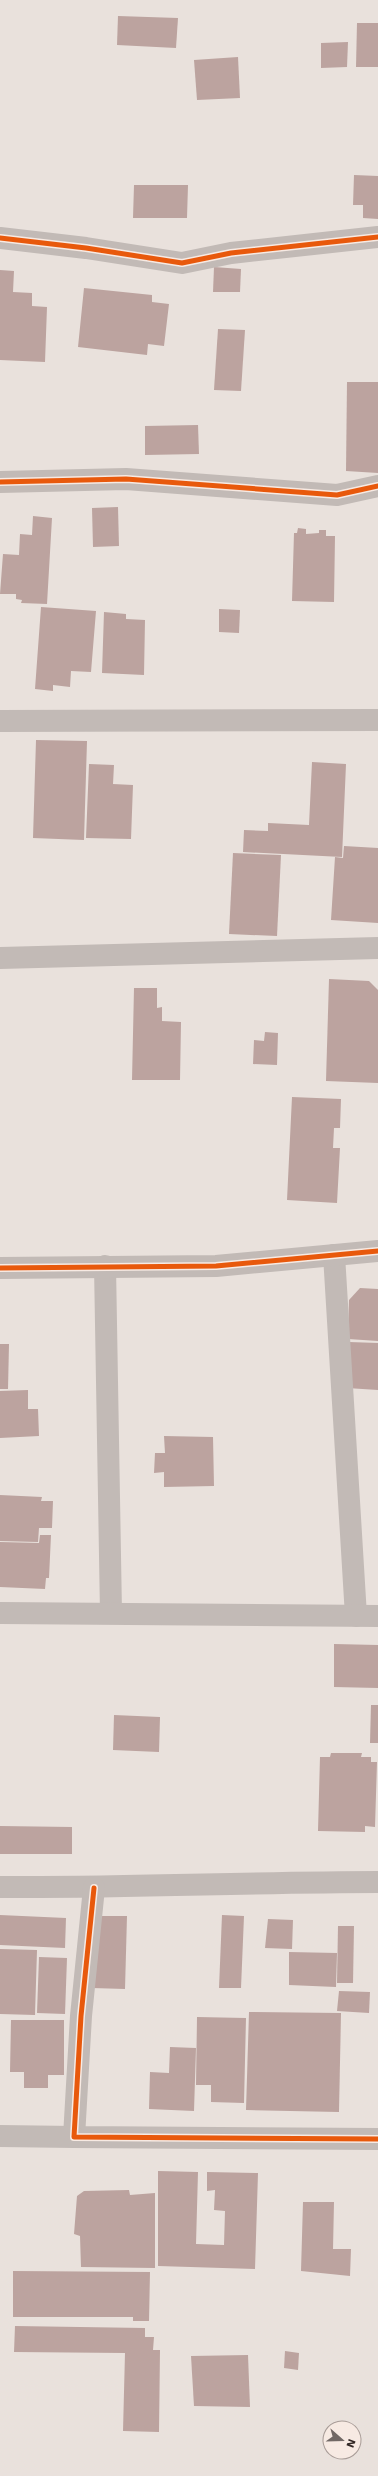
<svg xmlns="http://www.w3.org/2000/svg" width="378" height="2476" viewBox="0 0 378 2476" font-family="'Work Sans',sans-serif">
<style>
.building{fill:#bca39f}
.lines{fill:none;stroke-linecap:round;stroke-linejoin:round}
.minor{stroke:#c2bab6;stroke-width:22}
.cycleway-casing{stroke:#f7eae3;stroke-width:8}
.cycleway{stroke:#e8590c;stroke-width:5}
</style>
<rect width="100%" height="100%" fill="#e9e1dc"/>
<g class="building">
<path d="M118,16l60,2 -2,30 -59,-3z"/>
<path d="M357,23h21v44h-22z"/>
<path d="M348,42l-1,25 -26,1v-25z"/>
<path d="M238,57l2,41 -43,2 -3,-40z"/>
<path d="M354,175l24,1v43l-15,-1v-13h-10z"/>
<path d="M134,185h54l-1,33h-54z"/>
<path d="M214,267l27,2 -1,23h-27z"/>
<path d="M0,270l14,1 -1,21 19,1v13l15,1 -2,55 -45,-2z"/>
<path d="M84,288l68,7v7l17,2 -5,42 -16,-2 -1,11 -69,-8z"/>
<path d="M218,329l27,1 -4,61 -27,-1z"/>
<path d="M347,382h31v91l-32,-2z"/>
<path d="M198,425l1,29 -54,1v-29z"/>
<path d="M118,507l1,39 -26,1 -1,-39z"/>
<path d="M33,516l19,2 -5,86 -26,-1 1,-3 -6,-1v-5h-16l3,-40 16,1 1,-21 12,1z"/>
<path d="M298,528l8,1v5l13,-1v-3h7v6h9l-1,66 -42,-1 2,-68h3z"/>
<path d="M41,607l55,4 -5,61 -20,-1 -1,16 -17,-2v6l-18,-2z"/>
<path d="M219,609l21,1 -1,23 -20,-1z"/>
<path d="M104,612l22,2v5l19,1 -1,55 -42,-2z"/>
<path d="M36,740l51,1 -3,99 -51,-2z"/>
<path d="M312,762l34,2 -4,93 -99,-5 1,-22 24,1v-8l41,2z"/>
<path d="M89,764l25,1 -1,19 20,1 -2,54 -45,-1z"/>
<path d="M344,846l34,2v75l-47,-3 4,-63 8,1z"/>
<path d="M233,853l48,2 -4,81 -48,-2z"/>
<path d="M329,979l40,2 9,9v93l-52,-2z"/>
<path d="M134,988h23v20l5,-1v14l19,1 -1,58h-48z"/>
<path d="M265,1032l13,1 -1,32 -24,-1 1,-24 10,1z"/>
<path d="M292,1097l49,2 -1,29h-6l-1,20h7l-3,55 -50,-3z"/>
<path d="M360,1288l18,1v52l-30,-2 1,-39z"/>
<path d="M349,1342l29,1v47l-31,-2z"/>
<path d="M0,1344h9l-1,45h-8z"/>
<path d="M28,1390v19h10l1,27 -39,2v-47z"/>
<path d="M164,1436l49,1 1,49 -50,1v-15l-10,1 1,-20h10z"/>
<path d="M0,1495l42,2 -1,4h12l-1,27h-13l-1,14 -38,-1z"/>
<path d="M40,1535h11l-2,43h-3l-1,11 -45,-2v-45l39,1z"/>
<path d="M334,1644l44,1v43l-44,-1z"/>
<path d="M371,1705h7v38h-8z"/>
<path d="M114,1715l46,2 -1,35 -46,-2z"/>
<path d="M331,1753h31l-1,4h10v5h6l-2,65 -10,-1v6l-47,-1 2,-74h10z"/>
<path d="M0,1826l72,1v27h-72z"/>
<path d="M0,1915l66,3 -1,30 -65,-3z"/>
<path d="M222,1915l22,1 -3,72h-22z"/>
<path d="M94,1916h33l-2,73 -33,-1z"/>
<path d="M268,1919l25,1 -1,29 -27,-1z"/>
<path d="M338,1926h16l-1,57h-16z"/>
<path d="M0,1949l37,1 -2,65 -35,-1z"/>
<path d="M289,1952l48,1 -1,34 -47,-2z"/>
<path d="M39,1957l28,1 -2,56 -28,-1z"/>
<path d="M339,1991l31,1 -1,21 -32,-2z"/>
<path d="M249,2012l92,1 -2,99 -93,-2z"/>
<path d="M197,2017l49,1 -2,85 -33,-1v-17h-15z"/>
<path d="M11,2020h53v55h-16v13h-24v-16h-14z"/>
<path d="M170,2047l26,1 -2,63 -45,-2 1,-37 19,1z"/>
<path d="M158,2171l40,1 -2,72 28,1 1,-34 -11,-1 1,-20 -8,1v-19l51,1 -3,96 -97,-3z"/>
<path d="M129,2190l1,5 25,-2v75l-74,-1 -1,-31 -6,-2 3,-38 7,-5z"/>
<path d="M303,2202h31l-1,47h18l-1,27 -49,-5z"/>
<path d="M13,2271l137,1 -1,49h-16v-4h-120z"/>
<path d="M15,2326l130,2v9h9l-1,13h7l-1,82 -36,-1 2,-78 -111,-1z"/>
<path d="M285,2351l14,2 -1,17 -14,-2z"/>
<path d="M248,2355l2,52 -56,-1 -3,-50z"/>
</g>
<g class="lines">
<g class="minor">
<path d="M0,238l86,10 96,15 49,-10 147,-16"/>
<path d="M0,482l126,-3 211,16 41,-9"/>
<path d="M0,721l378,-1"/>
<path d="M0,958l378,-10"/>
<path d="M334,1255l22,361"/>
<path d="M105,1266l6,347"/>
<path d="M0,1268l216,-2 162,-15"/>
<path d="M0,1613l378,3"/>
<path d="M0,1887c126,1 252,-5 378,-5"/>
<path d="M94,1888l-13,128 -7,121 304,2"/>
<path d="M0,2136l74,1"/>
</g>
<defs>
<g id="cycleway">
<path d="M0,238l86,10 96,15 49,-10 147,-16"/>
<path d="M0,482l126,-3 211,16 41,-9"/>
<path d="M0,1268l216,-2 162,-15"/>
<path d="M94,1888l-13,128 -7,121 304,2"/>
</g>
</defs>
<use href="#cycleway" class="cycleway-casing"/>
<use href="#cycleway" class="cycleway"/>
</g>
<g transform="translate(342 2440) rotate(110)"><circle r="19" fill="#f7eae3" stroke="#a89c97"/>
<path d="M0-3L7 15L0 10L-7 15Z" fill="#716865"/>
<text y="-6" font-size="11" font-weight="bold" text-anchor="middle" fill="#312725">N</text>
</g>
</svg>
